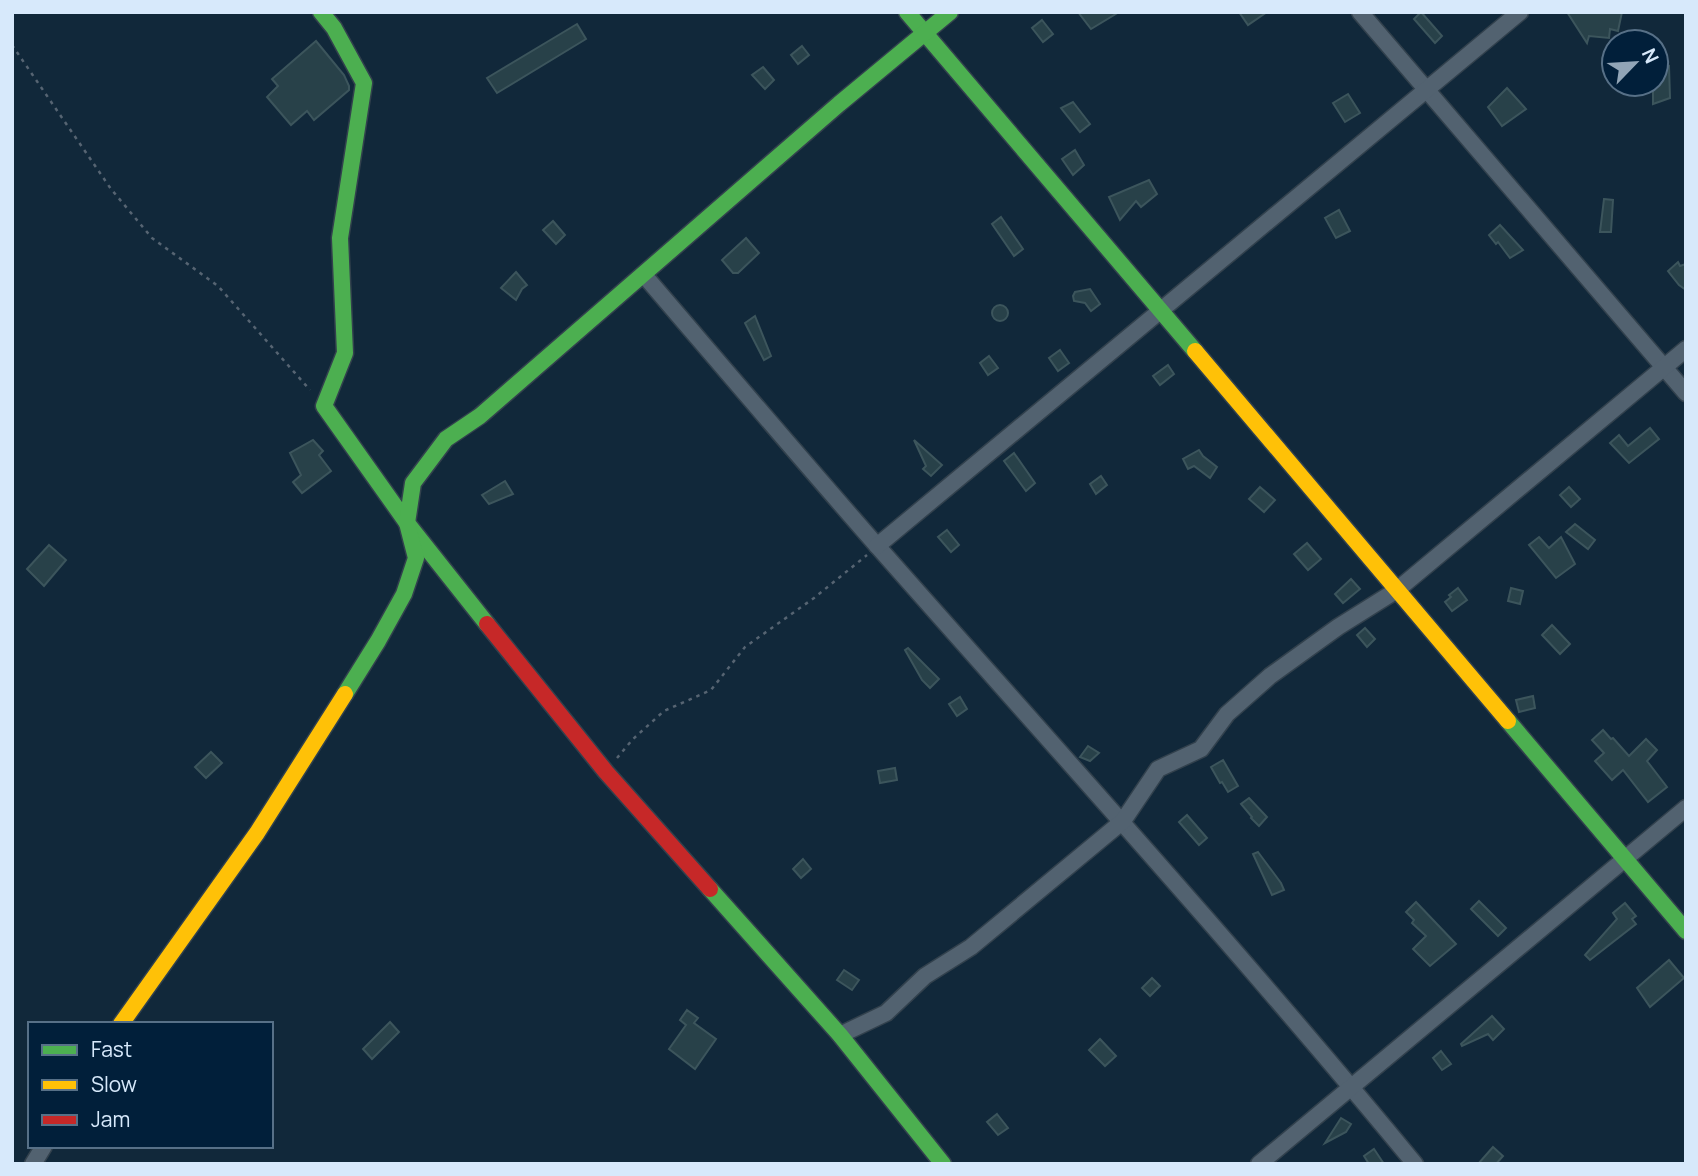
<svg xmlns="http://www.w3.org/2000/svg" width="1698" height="1176" viewBox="0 0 1698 1176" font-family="Manrope,sans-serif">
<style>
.building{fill:#284149;stroke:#3c555c;stroke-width:2}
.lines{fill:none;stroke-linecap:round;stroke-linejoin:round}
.street-casing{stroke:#32414d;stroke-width:19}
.fast-casing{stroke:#32414d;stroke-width:19}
.slow-casing{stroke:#32414d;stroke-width:19}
.jam-casing{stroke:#32414d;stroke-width:19}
.path{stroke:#566472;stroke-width:2.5;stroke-dasharray:3.5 5;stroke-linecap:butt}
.street{stroke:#526270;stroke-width:16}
.fast{stroke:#4caf50;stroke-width:16}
.slow{stroke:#ffc107;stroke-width:16}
.jam{stroke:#c62828;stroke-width:16}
</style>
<rect width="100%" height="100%" fill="#11283a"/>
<g class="building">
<path d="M1078,12h41l-28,17z"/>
<path d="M1239,12h28l-19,13z"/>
<path d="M1421,12l21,24 -7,7 -21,-24z"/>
<path d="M1567,12h55l-4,19 -8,-2 -1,9 -20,-2 -2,7z"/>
<path d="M1042,20l11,14 -10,8 -11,-14z"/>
<path d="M577,24l9,15 -89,54 -10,-15z"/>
<path d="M316,41l28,34 5,11v4l-35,30 -7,-9 -16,14 -24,-28 11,-11 -6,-7z"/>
<path d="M802,46l7,9 -11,9 -7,-9z"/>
<path d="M1669,66l1,32 -17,6v-20h3v-16z"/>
<path d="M763,67l11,13 -9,9 -13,-14z"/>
<path d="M1507,88l19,21 -24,17 -14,-19z"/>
<path d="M1348,94l12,19 -15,9 -12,-19z"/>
<path d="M1073,102l17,22 -10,8 -19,-24z"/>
<path d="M1075,150l9,15 -11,10 -11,-16z"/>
<path d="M1149,180l8,14 -16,13 -5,-6 -16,19 -11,-23z"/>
<path d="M1604,199l9,1 -2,32h-11z"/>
<path d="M1339,210l11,21 -14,7 -11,-20z"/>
<path d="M1001,217l22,32 -9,7 -22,-32z"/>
<path d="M553,221l12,14 -9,9 -13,-14z"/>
<path d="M1500,225l23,25 -13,8 -12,-16 -2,2 -7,-9z"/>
<path d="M746,238l13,15 -21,20h-5l-11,-13z"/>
<path d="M1678,262l2,4 6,-2v26l-7,-5 -11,-14z"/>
<path d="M516,272l11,13 -5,4 -6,11 -15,-12z"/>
<path d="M1090,289l10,15 -9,7 -6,-8 -11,-2 -1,-5 2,-4z"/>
<circle cx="1000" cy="313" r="8"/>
<path d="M755,316l16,40 -7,4 -19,-37z"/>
<path d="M1060,350l9,13 -11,8 -9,-13z"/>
<path d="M989,356l9,12 -10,7 -8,-12z"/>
<path d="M1168,365l6,9 -14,11 -7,-9z"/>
<path d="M1650,428l9,11 -30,24 -19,-20 9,-8 9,11z"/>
<path d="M313,440l10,11 -4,4 12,16 -29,22 -9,-11 8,-7 -11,-22z"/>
<path d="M914,440l28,25 -11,11 -8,-7 3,-3z"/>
<path d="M1199,450l4,6 14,11 -7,11 -16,-12 -6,3 -5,-10z"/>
<path d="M1014,453l21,30 -9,8 -22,-30z"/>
<path d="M1101,476l6,9 -11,9 -6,-10z"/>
<path d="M505,481l8,13 -24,10 -7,-9z"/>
<path d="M1260,487l15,13 -11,12 -15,-13z"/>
<path d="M1569,487l11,12 -9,8 -11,-12z"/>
<path d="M1575,524l20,16 -7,9 -22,-17z"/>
<path d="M947,530l12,15 -8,7 -13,-15z"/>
<path d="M1539,537l10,11 12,-11 14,27 -19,14 -27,-33z"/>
<path d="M1307,543l14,16 -13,11 -14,-16z"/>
<path d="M49,545l17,15 -22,26 -17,-17z"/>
<path d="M1351,579l9,10 -17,14 -8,-9z"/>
<path d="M1458,588l9,12 -15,11 -7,-9 6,-5 -2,-2z"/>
<path d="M1511,588l12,3 -3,13 -12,-3z"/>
<path d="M1552,625l18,19 -10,10 -18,-19z"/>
<path d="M1365,628l10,11 -8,8 -10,-12z"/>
<path d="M908,648l31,31 -9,9 -8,-8 -17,-30z"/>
<path d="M1533,696l2,12 -16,4 -3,-12z"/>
<path d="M960,697l7,12 -10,7 -8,-12z"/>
<path d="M1603,730l8,9 2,-1 16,18 17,-17 11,11 -10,11 20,26 -19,15 -25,-32 -11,10 -17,-19 9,-8 -12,-13z"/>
<path d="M1088,746l11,7 -9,8 -10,-4z"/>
<path d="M211,752l11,11 -16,15 -11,-11z"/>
<path d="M1223,760l15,26 -10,6 -6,-10 -2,1 -9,-16z"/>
<path d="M895,768l2,12 -17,3 -2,-12z"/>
<path d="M1249,798l18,19 -8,9 -8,-8 1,-1 -11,-13z"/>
<path d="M1187,815l20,23 -8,7 -20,-23z"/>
<path d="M1258,852l23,31 3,7 -12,5 -19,-41z"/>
<path d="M803,859l8,10 -10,9 -8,-9z"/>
<path d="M1479,901l27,27 -8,8 -27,-27z"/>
<path d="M1416,902l40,42 -26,22 -17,-17 13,-13 -14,-13 2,-3 -8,-8z"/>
<path d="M1625,903l11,13 -4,3 4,5 -46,36 -5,-5 32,-36 -4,-6z"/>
<path d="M1669,960l15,18 -34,29 -13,-19z"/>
<path d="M844,970l15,10 -7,10 -15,-10z"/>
<path d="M1152,978l8,8 -10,10 -8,-8z"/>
<path d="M687,1010l11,8 -4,5 22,16 -21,30 -26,-20 17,-24 -6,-5z"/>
<path d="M1492,1016l12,13 -11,11 -5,-6 -26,12 -1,-2z"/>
<path d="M390,1022l9,10 -27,27 -9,-10z"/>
<path d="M1100,1039l16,17 -11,10 -16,-16z"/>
<path d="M1441,1051l10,13 -9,6 -9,-12z"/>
<path d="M997,1114l11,14 -10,7 -11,-13z"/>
<path d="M1341,1118l10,6 -5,8 -21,11z"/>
<path d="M1493,1147l10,9 -7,8h-18z"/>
<path d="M1374,1149l10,15h-15l-5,-8z"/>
</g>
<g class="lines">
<defs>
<g id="street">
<path d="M1360,12l326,381"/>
<path d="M644,275c78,91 156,183 235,273 180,204 363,406 536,616"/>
<path d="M877,546l643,-534"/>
<path d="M840,1035l46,-22 39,-37 46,-29 152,-126 35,-52 43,-20 26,-35 43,-38 68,-49 59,-37 289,-241"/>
<path d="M33,1164l11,-18"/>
<path d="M1259,1164l427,-356"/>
</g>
<g id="fast">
<path d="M321,12l13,16 30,55 -24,155 5,115 -21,53 83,117 80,101"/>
<path d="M907,12l288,339"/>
<path d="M345,694l33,-53 26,-47 12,-36 -9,-35 6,-40 33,-44 34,-23 359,-312 111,-92"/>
<path d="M1508,721l178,210"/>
<path d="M710,889l130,146 103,129"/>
</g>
<g id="slow">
<path d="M1195,351l313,370"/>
<path d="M121,1024l136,-191 88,-139"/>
</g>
<path id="jam" d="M487,624l119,148 104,117"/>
</defs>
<use href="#street" class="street-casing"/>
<use href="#fast" class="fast-casing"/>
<use href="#slow" class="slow-casing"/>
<use href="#jam" class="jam-casing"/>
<g class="path">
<path d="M12,45l99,144 41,49 66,48 92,104"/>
<path d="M617,758l16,-19 31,-28 47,-21 34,-43 69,-49 53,-43"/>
</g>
<use href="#street" class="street"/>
<use href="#fast" class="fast"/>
<use href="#slow" class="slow"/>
<use href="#jam" class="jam"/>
</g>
<rect width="1698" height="1176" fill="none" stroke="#d7e9fb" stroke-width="28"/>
<rect x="28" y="1022" width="245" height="126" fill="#011f3a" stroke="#577087" stroke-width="2"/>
<rect x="42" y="1045" width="35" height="10" fill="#4caf50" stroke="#577087" stroke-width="2"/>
<text x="91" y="1057" font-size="21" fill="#d7e9fb">Fast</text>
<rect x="42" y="1080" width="35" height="10" fill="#ffc107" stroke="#577087" stroke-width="2"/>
<text x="91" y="1092" font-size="21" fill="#d7e9fb">Slow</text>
<rect x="42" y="1115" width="35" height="10" fill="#c62828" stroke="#577087" stroke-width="2"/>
<text x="91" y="1127" font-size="21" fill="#d7e9fb">Jam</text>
<g transform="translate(1635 63) rotate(65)"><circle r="33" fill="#011f3a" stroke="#577087" stroke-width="2"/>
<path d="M0-5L12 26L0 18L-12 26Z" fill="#92a5b7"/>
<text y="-10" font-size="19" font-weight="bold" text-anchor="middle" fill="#d7e9fb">N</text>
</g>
</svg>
